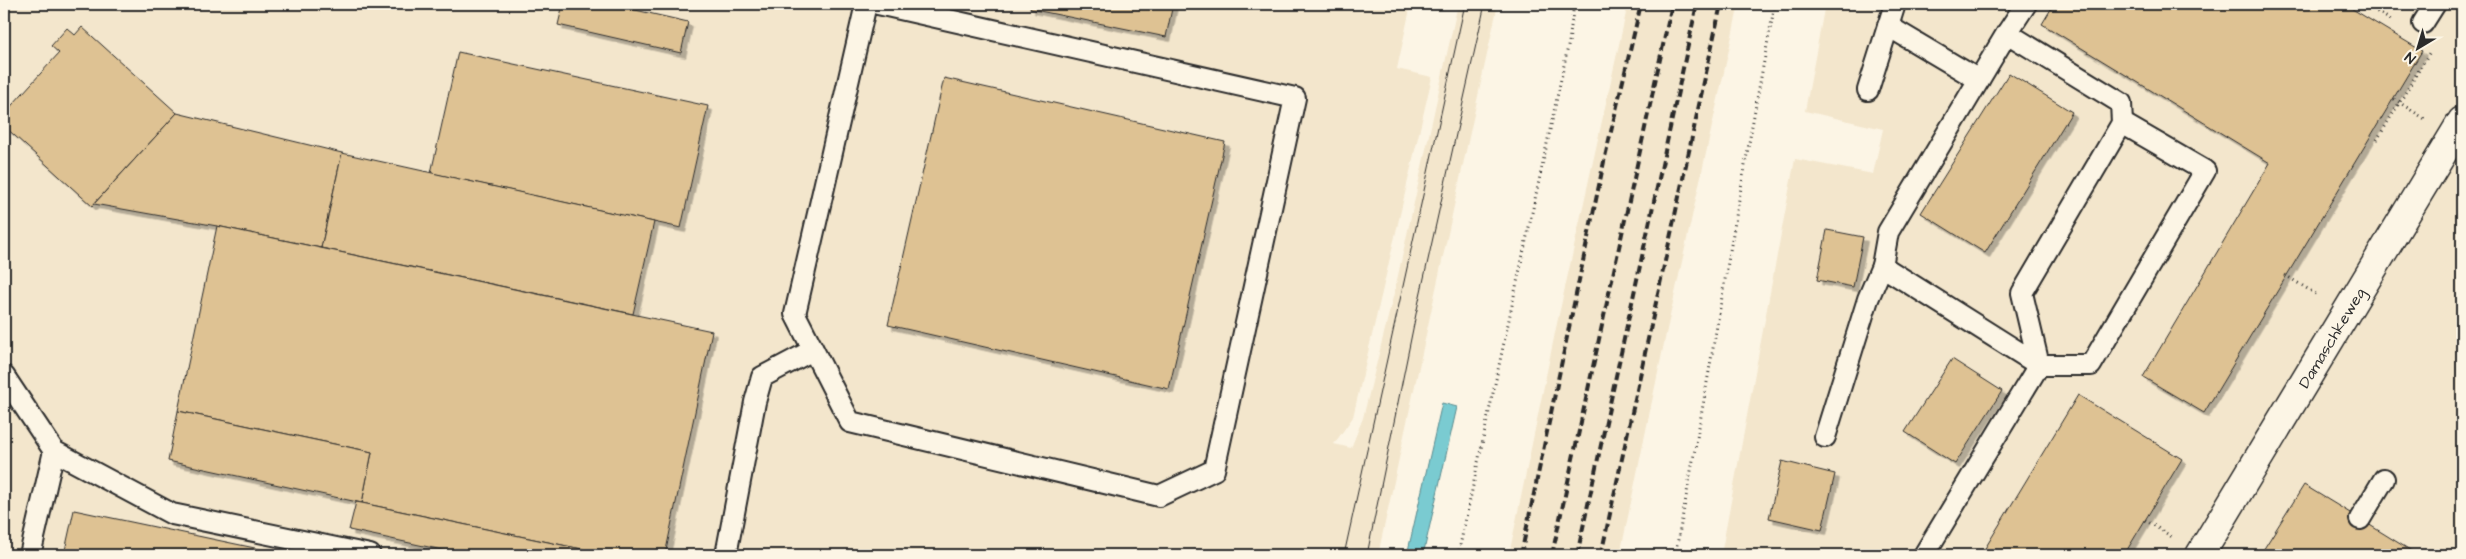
<svg xmlns="http://www.w3.org/2000/svg" width="2466" height="559" viewBox="0 0 2466 559" font-family="'Architects Daughter',sans-serif">
<style>
.built{fill:#f3e6cc}
.water{fill:#7acbd1;stroke:#5a8b8f}
.building{fill:#dec293;stroke:#2b2b2b;filter:url(#shadow)}
.lines{fill:none;stroke-linecap:round;stroke-linejoin:round}
.service-casing{stroke:#2b2b2b;stroke-width:24}
.minor-casing{stroke:#2b2b2b;stroke-width:31}
.path{stroke:#2b2b2b;stroke-width:3;stroke-dasharray:1 4;stroke-linecap:butt}
.service{stroke:#fcf5e5;stroke-width:20}
.minor{stroke:#fcf5e5;stroke-width:28}
.tram{stroke:#2b2b2b;stroke-width:1}
.rail{stroke:#2b2b2b;stroke-width:4;stroke-dasharray:8 4;stroke-linecap:butt}
.labels{text-anchor:middle;stroke-width:4.5;stroke-linejoin:round;paint-order:stroke}
.street-label{font-size:16px;fill:#2b2b2b;stroke:#fcf5e5}
</style>
<defs>
<filter id="shadow"><feDropShadow dx="4.5" dy="4.5" stdDeviation="0" flood-color="#0004"/></filter>
</defs>
<rect width="100%" height="100%" fill="#fcf5e5"/>
<filter id="ink" filterUnits="userSpaceOnUse"><feTurbulence type="fractalNoise" baseFrequency=".02" numOctaves="2"/><feDisplacementMap in="SourceGraphic" scale="10" xChannelSelector="R" yChannelSelector="G"/><feConvolveMatrix kernelMatrix="1 2 1 2 8 2 1 2 1" color-interpolation-filters="sRGB"/></filter>
<g filter="url(#ink)">
<g class="built">
<path d="M4,4h1434l-1,6 -26,-6 -14,65 35,8 -79,340 -19,27 17,4 12,-30 32,-129 63,-285h40l-120,551h-1374z"/>
<path d="M1628,4h111l-73,330 -46,221h-111l47,-227z"/>
<path d="M1825,4h637v551h-741l74,-396 78,15 10,-45 -78,-18z"/>
</g>
<path class="water" d="M1442,403l15,4 -34,148h-16z"/>
<g class="building">
<path d="M563,4h46l79,18 -7,31 -123,-28z"/>
<path d="M1031,4h142l-7,33 -136,-28z"/>
<path d="M2054,4h290l78,47 -218,362 -61,-36 127,-214 -228,-139z"/>
<path d="M82,27l95,86 -85,93 -88,-80v-12l55,-61 -8,-7 16,-18 8,7z"/>
<path d="M458,52l250,54 -27,122 -250,-55z"/>
<path d="M2009,73l63,39 -87,141 -64,-40z"/>
<path d="M944,78l281,64 -56,247 -281,-64z"/>
<path d="M177,113l165,40 -21,95 -104,-22 -123,-22z"/>
<path d="M342,153l312,69 -21,92 -312,-66z"/>
<path d="M217,226l495,105 -47,224h-55l-248,-52 10,-51 -194,-41z"/>
<path d="M1827,230l36,7 -10,50 -36,-7z"/>
<path d="M1952,359l50,32 -47,73 -50,-32z"/>
<path d="M2078,395l104,64 -58,96h-143z"/>
<path d="M178,411l194,41 -10,51 -194,-42z"/>
<path d="M1782,461l53,13 -13,56 -53,-12z"/>
<path d="M2304,485l56,34 58,36h-158z"/>
<path d="M356,502l6,1 248,52h-144l-117,-25z"/>
<path d="M74,510l214,45h-224z"/>
</g>
<g class="lines">
<defs>
<g id="service">
<path d="M866,4l-71,310 55,108 309,74 55,-26 81,-372 -417,-94"/>
<path d="M2026,4l-19,29 114,70 1,20 -100,170 17,72"/>
<path d="M2423,23l12,-19"/>
<path d="M1888,26l91,54"/>
<path d="M1868,90l27,-86"/>
<path d="M1882,266l6,-34 119,-199"/>
<path d="M4,376l50,75 118,63 198,41"/>
<path d="M1825,437l43,-138 14,-33 157,99"/>
<path d="M2360,519l24,-40"/>
<path d="M30,555l24,-104"/>
<path d="M726,555l29,-153 7,-25 51,-27"/>
<path d="M1924,555l115,-190h52l114,-194 -83,-48"/>
</g>
<g id="minor">
<path id="s1" d="M2200,555l262,-434"/>
</g>
</defs>
<use href="#service" class="service-casing"/>
<use href="#minor" class="minor-casing"/>
<g class="path">
<path d="M2364,4l30,18"/>
<path d="M2394,99l31,20"/>
<path d="M2377,140l54,-90"/>
<path d="M2285,275l34,21"/>
<path d="M2145,520l27,17"/>
<path d="M1458,555l111,-513 5,-38"/>
<path d="M1675,555c36,-183 64,-368 100,-551"/>
</g>
<use href="#service" class="service"/>
<use href="#minor" class="minor"/>
<g class="tram">
<path d="M1344,555l121,-551"/>
<path d="M1367,555l49,-241 69,-310"/>
</g>
<g class="rail">
<path d="M1521,555l84,-398 36,-153"/>
<path d="M1552,555l120,-551"/>
<path d="M1577,555l120,-551"/>
<path d="M1601,555l120,-551"/>
</g>
</g>
</g>
<g class="labels">
<g class="street-label">
<text dy="6" stroke="none"><textPath href="#s1" startOffset="254">Damaschkeweg</textPath></text>
</g>
</g>
<rect width="2466" height="559" fill="none" stroke="#fcf5e5" stroke-width="20"/>
<rect x="10" y="10" width="2446" height="539" fill="none" stroke="#2b2b2b" stroke-width="2" filter="url(#ink)"/>
<g transform="translate(2418 48) rotate(218)" stroke="#fcf5e5" stroke-width="4" paint-order="stroke">
<path d="M0-4L9 19L0 12L-9 19Z" fill="#2b2b2b"/>
<text y="-8" font-size="14" font-weight="bold" text-anchor="middle" fill="#2b2b2b">N</text>
</g>
</svg>
